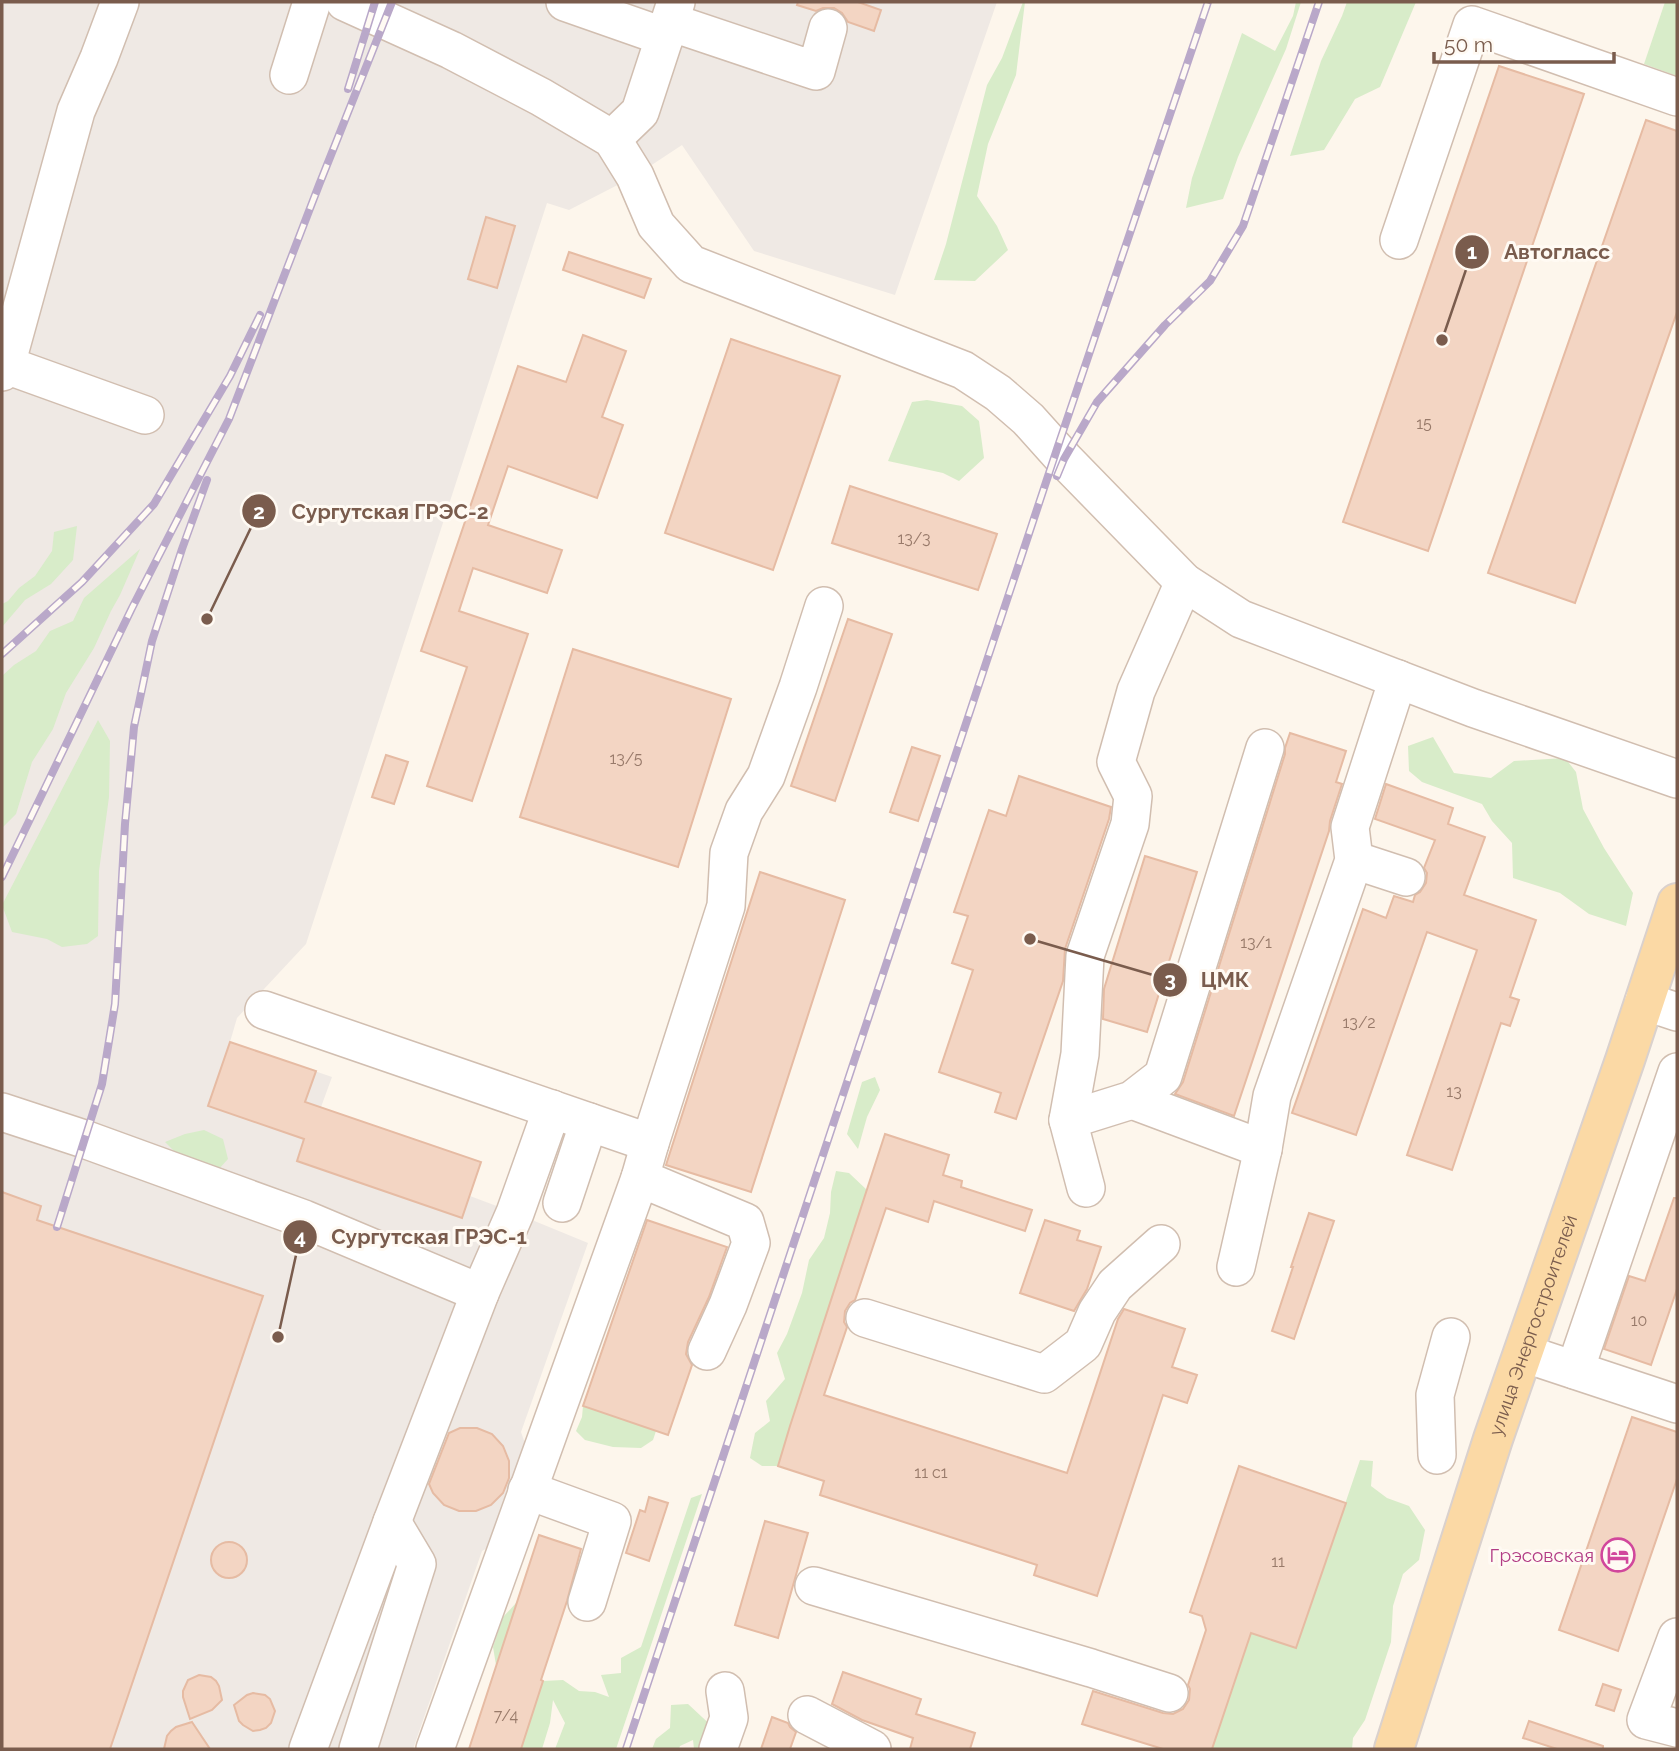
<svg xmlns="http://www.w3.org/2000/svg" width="1679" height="1751" viewBox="0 0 1679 1751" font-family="Raleway,sans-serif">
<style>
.industrial{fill:#efe9e4}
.green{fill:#d8ecc9}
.building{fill:#f3d5c3;stroke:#e6bba3;stroke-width:2}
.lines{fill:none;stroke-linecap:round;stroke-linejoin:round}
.minor-casing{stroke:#d1beb0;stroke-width:40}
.major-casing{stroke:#dad1cd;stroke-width:42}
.minor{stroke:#fff;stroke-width:37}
.major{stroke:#fbd9a5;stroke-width:38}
.rail-casing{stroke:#b9a8c9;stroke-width:8}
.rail{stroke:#fffaf3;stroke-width:5;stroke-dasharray:16;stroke-linecap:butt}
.labels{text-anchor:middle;stroke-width:6;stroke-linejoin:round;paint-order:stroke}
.number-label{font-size:16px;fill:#987a6a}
.street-label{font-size:19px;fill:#7a5c4d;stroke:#fffaf3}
.hotel-label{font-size:19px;fill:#b23c85;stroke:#fffaf3;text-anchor:end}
.leader{fill:none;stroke:#7a5c4d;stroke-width:2.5}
.callout-dot{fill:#7a5c4d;stroke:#fffaf3;stroke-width:2.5}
.mark-label{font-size:21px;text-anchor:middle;font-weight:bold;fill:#fff}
.callout-label{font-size:21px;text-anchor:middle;font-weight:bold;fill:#7a5c4d;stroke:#fffaf3;stroke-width:6;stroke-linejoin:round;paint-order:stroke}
</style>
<rect width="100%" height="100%" fill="#fdf6ec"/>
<path class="industrial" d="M2,2h995l-102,293 -141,-44 -72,-106 -47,31 -66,34 -22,-7 -241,741 -69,74 -7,24 102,35 -11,30 160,55 -11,34 45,17 73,30 -67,189 8,23 -28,85 -19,11 -69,198h-411z"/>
<g class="green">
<path d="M1023,2h2l-9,73 -28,69 -11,52 20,30 11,24 -33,31 -41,-1 12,-36 41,-159 15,-27z"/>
<path d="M1296,2h5l-15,47 -48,108 -15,42 -37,9 6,-30 50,-145 33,18 18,-35z"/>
<path d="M1347,2h69l-36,85 -25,12 -31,51 -34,6 31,-95 21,-45z"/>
<path d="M1665,2h12v74l-33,-12z"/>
<path d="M927,400l35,6 17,15 5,37 -25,23 -16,-8 -55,-12 24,-59z"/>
<path d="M77,526l-4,34 -22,24 -26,16 -23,27v-23l6,-3 11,-13 16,-12 17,-25 2,-19z"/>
<path d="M140,549l-20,46 -9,16 -17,37 -28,45 -13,36 -21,33 -16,52 -13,13 -1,3v-154l12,-11 22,-14 14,-20 23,-10 11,-23z"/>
<path d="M98,720l12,21 -1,56 -10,74 -1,65 -11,8 -25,3 -15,-8 -35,-7 -10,-27z"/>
<path d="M1433,737l21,36 37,5 23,-17 51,-3 11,14 7,37 21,39 29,45 -7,33 -37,-12 -29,-21 -47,-15 -1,-35 -20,-22 -10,-17 -60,-22 -13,-11 -1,-25z"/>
<path d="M875,1077l5,13 -13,27 -9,32 -11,-15 15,-52z"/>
<path d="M204,1130l19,9 5,20 -11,12 -41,-18 -11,-11 20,-8z"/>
<path d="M836,1171l13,2 18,17 -77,236 -12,40h-16l-12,-8 5,-25 15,-12 -4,-20 19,-22 -8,-26 10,-19 15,-41 7,-33 15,-22 6,-25 1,-21z"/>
<path d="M583,1406l73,25 -3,9 -12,8 -28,-1 -28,-7 -9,-9 6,-14z"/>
<path d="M1360,1460l13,1 -2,25 16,12 22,8 16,24 -6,30 -16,14 -10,32 -2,36 -26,78 -12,18 -1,11h-140l39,-116 45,15z"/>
<path d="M702,1494l-86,255h-61l10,-26 -12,-23 -3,23 -8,26h-21l22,-68 20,-1 16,11 16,1 14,5 -8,-22 20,-2v-15l20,-11 50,-149z"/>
<path d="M517,1602l-21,63 -3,-18 10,-30z"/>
<path d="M688,1704l28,26 -6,19h-16l-1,-9 -13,6 -1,3h-27l4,-10 14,-11 1,-23z"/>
</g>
<g class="building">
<path d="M798,2h60l23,8 -7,21 -26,-9 -6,-9 -8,-5h-11l-7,3 -19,-6z"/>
<path d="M1499,66l85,28 -156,457 -85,-29z"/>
<path d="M1646,120l31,11v181l-102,291 -87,-30z"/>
<path d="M486,217l29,9 -18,62 -29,-9z"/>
<path d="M569,252l82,27 -7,19 -81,-28z"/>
<path d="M583,335l43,16 -24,66 21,8 -26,73 -89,-32 -20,59 74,25 -15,43 -74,-25 -14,43 69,23 -56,167 -45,-15 40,-119 -46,-16 97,-285 48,16z"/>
<path d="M731,339l109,37 -67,194 -108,-37z"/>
<path d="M850,486l147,48 -19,56 -146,-47z"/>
<path d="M848,619l44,15 -57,167 -44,-15z"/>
<path d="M573,649l158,50 -53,168 -158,-50z"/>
<path d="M1290,733l56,18 -10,31 6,2 -12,37 -1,10 -95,285 -59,-22 8,-12 102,-328v-6z"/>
<path d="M912,747l28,9 -22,65 -28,-9z"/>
<path d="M386,755l22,7 -14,42 -22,-7z"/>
<path d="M1019,776l92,31 -2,12 -44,130 -2,32 -47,138 -21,-7 6,-19 -62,-21 34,-102 -21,-7 16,-47 -14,-4 35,-102 17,6z"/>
<path d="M1386,784l67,24 -5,16 37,13 -21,58 72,25 -26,77 9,3 -9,26 -9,-3 -49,147 -45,-15 70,-205 -50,-18 -71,203 -64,-22 71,-204 23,9 8,-22 19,6 2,-7 5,-3 6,-9 1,-10 -3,-5 11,-28 -60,-21z"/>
<path d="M1145,856l52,16 -50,160 -44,-13 1,-30z"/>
<path d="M760,872l85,28 -94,292 -85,-27z"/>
<path d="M230,1042l86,29 -11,31 176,60 -19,56 -165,-57 7,-22 -96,-33z"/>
<path d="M885,1134l64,21 -6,20 19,6 -1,6 71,23 -7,21 -91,-30 -6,21 -42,-14 -31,92 -5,3 -5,8 -1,11 3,5 -23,68 243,78 51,-154 6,-10 61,20 -13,38 25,8 -10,28 -24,-8 -66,201 -63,-21 3,-10 -217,-70 4,-14 -46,-15 12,-40z"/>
<path d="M2,1192l39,14 -4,14 226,76 -153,453h-108z"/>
<path d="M1674,1198h3v91l-26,76 -47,-16 25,-73 16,5z"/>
<path d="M1309,1213l25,8 -40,118 -22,-8 21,-64h-2z"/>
<path d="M647,1220l80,27 -18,50 -21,45 -2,12 6,11 -24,70 -85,-29z"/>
<path d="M1045,1220l35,11 -3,9 24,7 -14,42 -13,22 -54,-18z"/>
<path d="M1632,1417l45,15v47l-59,172 -59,-21z"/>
<path d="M460,1428h17l15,6 11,12 6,15v17l-6,15 -12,12 -15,6h-17l-15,-6 -11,-12 -4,-9 20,-51z"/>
<path d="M1239,1466l107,37 -50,145 -45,-15 -39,116h-49l-81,-25 11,-33 70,22 10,1 10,-5 6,-9 1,-11 -2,-4 18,-55 -4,-14 -12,-4z"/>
<path d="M649,1497l19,6 -19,58 -23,-8 14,-43 5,2z"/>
<path d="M765,1521l43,12 -30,105 -43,-13z"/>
<path d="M539,1535l42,14 -14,52 -26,79 2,1 -22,68h-52z"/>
<circle cx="229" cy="1560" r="18"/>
<path d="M843,1672l78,27 -5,15 59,19 -5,16h-60l3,-11 -51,-18 -30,-16z"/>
<path d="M199,1675l12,2 5,4 3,5 3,14 -10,10 -22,9 -7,-22v-6l5,-11z"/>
<path d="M1603,1684l18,6 -7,21 -18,-6z"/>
<path d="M253,1693l12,2 5,4 5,12 -4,12 -5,5 -6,2 -7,1 -10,-6 -4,-4 -5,-16 13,-10z"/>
<path d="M772,1717l16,6 2,4 6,5 -6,17h-29z"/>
<path d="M1529,1721l74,25v3h-46l-34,-11z"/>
<path d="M192,1722l18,27h-46l3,-13 4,-5 5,-4z"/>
</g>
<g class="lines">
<defs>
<g id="minor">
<path d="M345,2l106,48 90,47 71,42 23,37 21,49 35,39 272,106 35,23 30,26 36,40 120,123 57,37 232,89 204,71"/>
<path d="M565,2l100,35"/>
<path d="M670,22l146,49 12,-43"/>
<path d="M289,75l23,-73"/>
<path d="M612,139l28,-27 36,-110"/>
<path d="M1399,240l73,-215 205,72"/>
<path d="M6,365l139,50"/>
<path d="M2,372l4,-7 70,-254 23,-53 21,-56"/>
<path d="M1354,860l52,17"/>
<path d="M1644,1001l33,11"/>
<path d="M264,1010l386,133"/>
<path d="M1132,1100l131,49"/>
<path d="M2,1112l82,27 220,80 176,74 35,-80 37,-104"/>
<path d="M1068,1120l64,-20 31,-24 102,-328"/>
<path d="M640,1178l105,44 6,21 -23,62 -21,46"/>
<path d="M1086,1188l-18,-68 12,-66 5,-98 45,-132 3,-28 -17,-34 20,-71 48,-109"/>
<path d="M562,1203l27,-81"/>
<path d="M1236,1267l27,-118 9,-53 82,-236 -4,-33 48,-148"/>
<path d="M865,1318l179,56 39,-30 14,-32 18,-27 46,-41"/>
<path d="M1523,1353l154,51"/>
<path d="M1575,1370l102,-298"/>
<path d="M1437,1455l-2,-60 16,-58"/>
<path d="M527,1490l85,31 -25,81"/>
<path d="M814,1586l277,82 78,25"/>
<path d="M1677,1637l-31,83 31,8"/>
<path d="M807,1715l65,34"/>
<path d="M308,1749l84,-227 88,-229"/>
<path d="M358,1749l59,-185 -25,-42"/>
<path d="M435,1749l205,-571 10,-35 76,-237 3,-53 15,-42 22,-35 32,-89 26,-81"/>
<path d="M718,1749l11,-31 -4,-27"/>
</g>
<g id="major">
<path id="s1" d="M1394,1749l99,-310 132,-379 52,-157"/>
</g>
</defs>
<use href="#minor" class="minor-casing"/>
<use href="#major" class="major-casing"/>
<use href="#minor" class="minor"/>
<use href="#major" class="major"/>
<defs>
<g id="rail">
<path d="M348,89l27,-87"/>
<path d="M1057,476l7,-17 33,-57 68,-77 45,-44 33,-55 76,-224"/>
<path d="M2,654l80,-72 72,-78 76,-128 30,-61"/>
<path d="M2,877l130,-269 97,-189 90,-234 73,-183"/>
<path d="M57,1227l45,-143 13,-80 10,-180 9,-97 18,-86 30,-92 25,-69"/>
<path d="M626,1749l431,-1300 151,-447"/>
</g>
</defs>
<use href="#rail" class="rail-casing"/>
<use href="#rail" class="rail"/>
</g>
<defs>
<symbol id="hotel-ring" viewBox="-11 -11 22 22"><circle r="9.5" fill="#fffaf3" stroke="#d1479c" stroke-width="1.5"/><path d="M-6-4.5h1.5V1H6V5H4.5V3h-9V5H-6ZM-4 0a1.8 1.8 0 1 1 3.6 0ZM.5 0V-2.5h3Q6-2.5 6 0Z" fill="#d1479c"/></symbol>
</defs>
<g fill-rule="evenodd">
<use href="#hotel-ring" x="1599" y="1536" width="38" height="38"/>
</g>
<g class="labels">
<g class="number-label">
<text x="1424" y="429">15</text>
<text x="914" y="544">13/3</text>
<text x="626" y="764">13/5</text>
<text x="1256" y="948">13/1</text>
<text x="1359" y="1028">13/2</text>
<text x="1454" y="1097">13</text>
<text x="1639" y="1326">10</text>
<text x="931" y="1478">11 с1</text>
<text x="1278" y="1567">11</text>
<text x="506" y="1721">7/4</text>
</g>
<g class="street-label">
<text dy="7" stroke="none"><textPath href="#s1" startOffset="446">улица Энергостроителей</textPath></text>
</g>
<g class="hotel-label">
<text x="1594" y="1562">Грэсовская</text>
</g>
</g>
<path class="leader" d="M1442 340L1472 252M207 619L259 511M1030 939L1170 980M278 1337L300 1237"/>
<g class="callout-dot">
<circle cx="1442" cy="340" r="7"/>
<circle cx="207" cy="619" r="7"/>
<circle cx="1030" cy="939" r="7"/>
<circle cx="278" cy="1337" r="7"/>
<circle cx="1472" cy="252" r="18"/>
<circle cx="259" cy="511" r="18"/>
<circle cx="1170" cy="980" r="18"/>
<circle cx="300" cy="1237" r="18"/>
</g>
<g class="mark-label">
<text x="1472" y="259">1</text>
<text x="259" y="519">2</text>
<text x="1170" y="987">3</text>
<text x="300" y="1244">4</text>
</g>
<g class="callout-label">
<text x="1557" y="259">Автогласс</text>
<text x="390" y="519">Сургутская ГРЭС-2</text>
<text x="1225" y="987">ЦМК</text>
<text x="429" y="1244">Сургутская ГРЭС-1</text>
</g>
<rect width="1679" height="1751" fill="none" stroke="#7a5c4d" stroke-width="7"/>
<path d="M1434 52v10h180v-10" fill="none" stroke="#7a5c4d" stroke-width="3.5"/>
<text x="1444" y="52" font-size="21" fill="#7a5c4d" stroke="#fffaf3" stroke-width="5" paint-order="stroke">50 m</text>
</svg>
